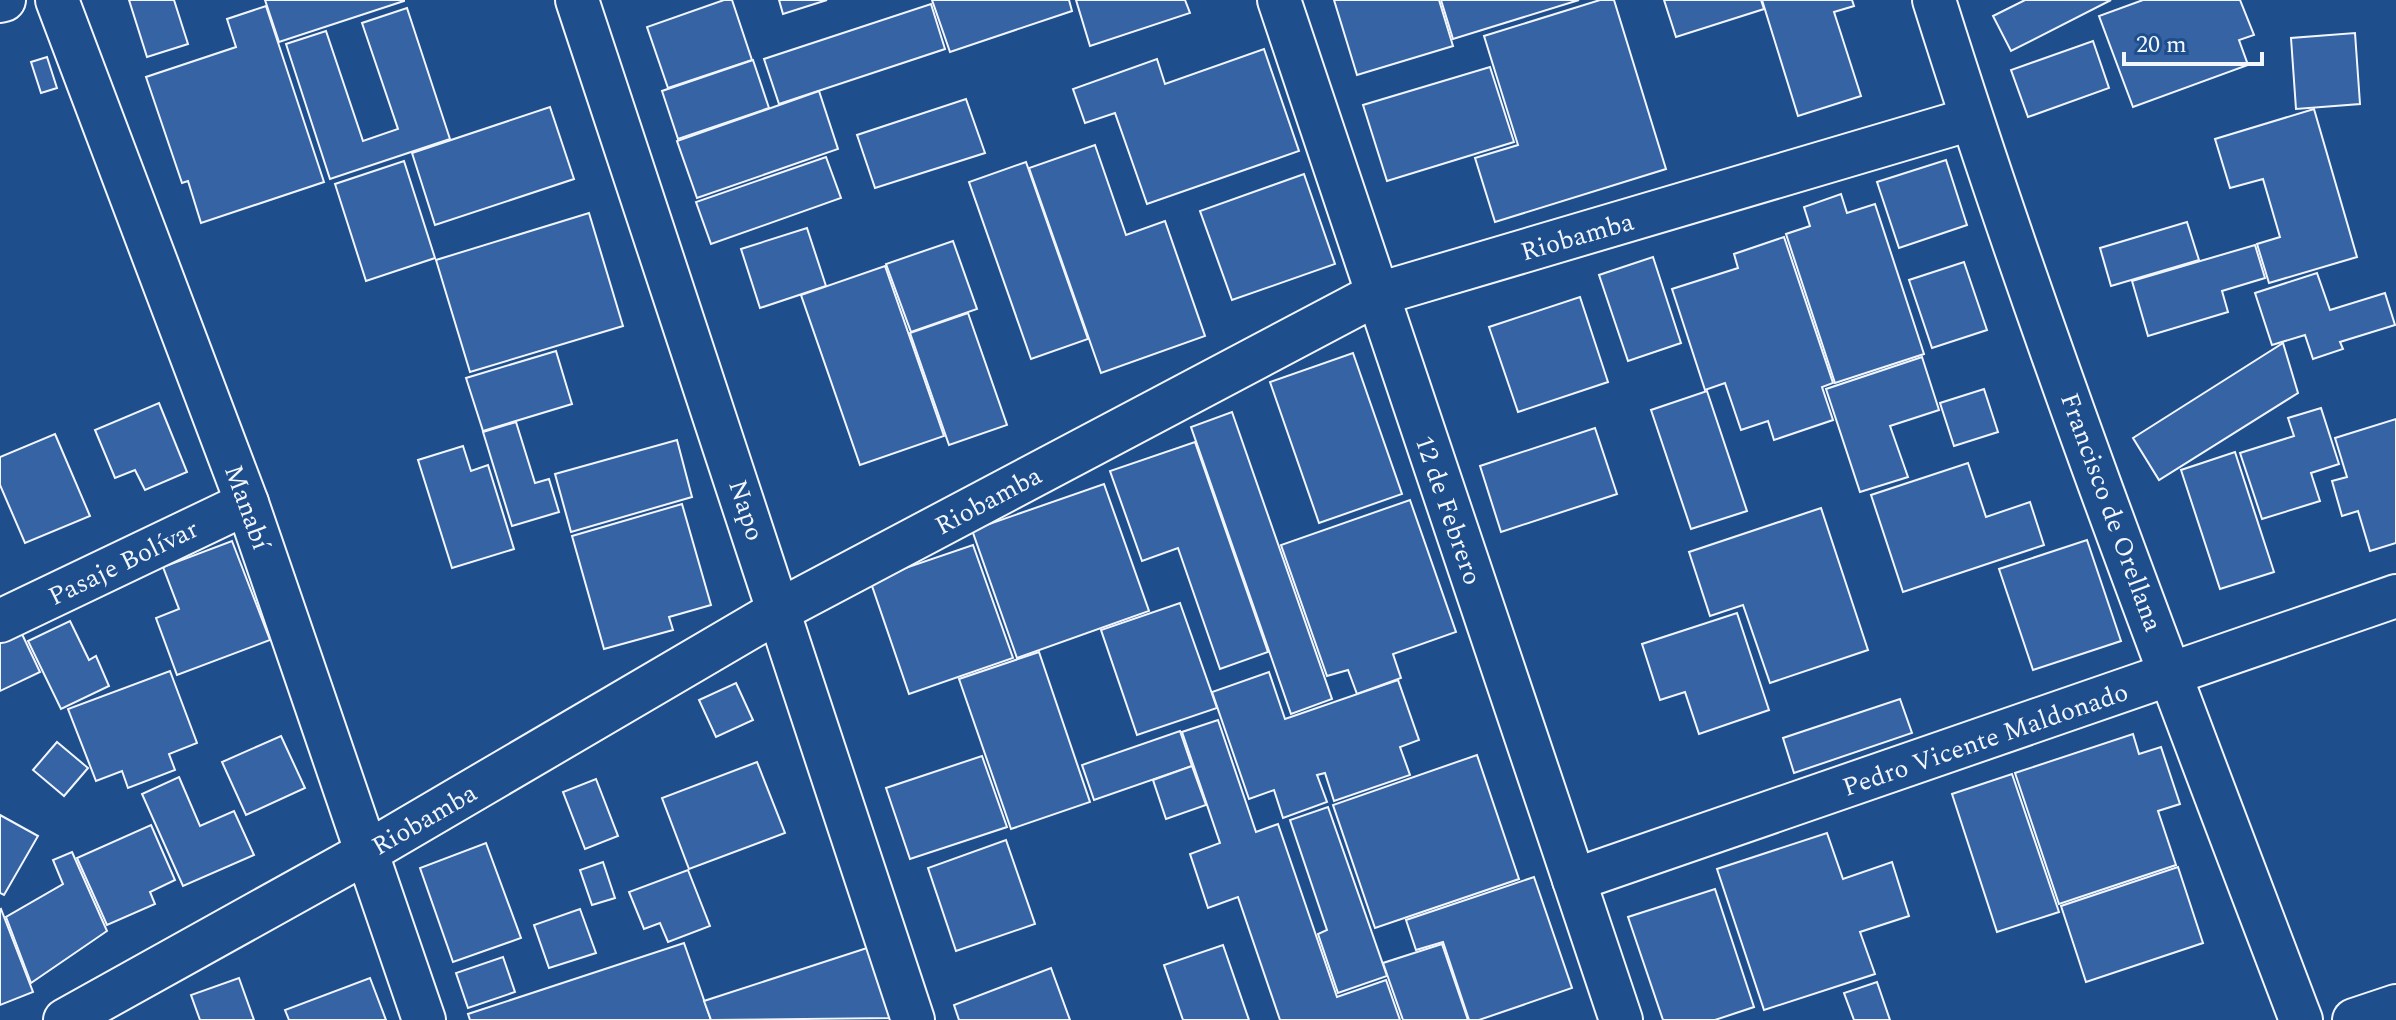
<svg xmlns="http://www.w3.org/2000/svg" width="2396" height="1020" viewBox="0 0 2396 1020" font-family="Spectral,serif">
<style>
.building{fill:#3563a3;stroke:#f2f6ff;stroke-width:2}
.lines{fill:none;stroke-linecap:round;stroke-linejoin:round}
.minor-casing{stroke:#f2f6ff;stroke-width:46}
.minor{stroke:#1f4e8c;stroke-width:42}
.labels{text-anchor:middle;stroke-width:6;stroke-linejoin:round;paint-order:stroke}
.street-label{font-size:26px;fill:#f2f6ff;stroke:#1f4e8c}
</style>
<rect width="100%" height="100%" fill="#1f4e8c"/>
<g class="building">
<path d="M129,0h45l14,44 -41,13z"/>
<path d="M265,0h139v1l-125,41z"/>
<path d="M724,0h8l20,60 -84,28 -21,-61z"/>
<path d="M779,0h48l-44,14z"/>
<path d="M932,0h137l3,11 -122,41z"/>
<path d="M1076,0h109l5,13 -100,33z"/>
<path d="M1334,0h105l14,46 -96,29z"/>
<path d="M1441,0h138l-126,39z"/>
<path d="M1600,0h14l52,169 -171,53 -20,-64 43,-13 -34,-109z"/>
<path d="M1664,0h97l3,9 -88,28z"/>
<path d="M1762,0h90l2,6 -20,6 27,84 -63,20z"/>
<path d="M2025,0h86l-100,51 -18,-35z"/>
<path d="M2143,0h97l14,35 -15,5 9,25 -115,42 -34,-91z"/>
<path d="M931,4l14,45 -166,55 -15,-45z"/>
<path d="M266,6l58,176 -123,41 -13,-42 -6,2 -36,-106 90,-30 -9,-28z"/>
<path d="M407,8l43,131 -120,40 -44,-135 40,-13 37,110 35,-12 -36,-106z"/>
<path d="M2355,33l5,71 -64,5 -5,-71z"/>
<path d="M2093,41l16,47 -81,29 -17,-47z"/>
<path d="M1264,49l35,102 -152,53 -32,-91 -30,10 -12,-34 84,-30 8,25z"/>
<path d="M47,57l10,31 -16,5 -10,-31z"/>
<path d="M753,60l16,48 -91,31 -16,-48z"/>
<path d="M1490,67l24,75 -127,39 -24,-76z"/>
<path d="M819,91l19,58 -141,49 -20,-57z"/>
<path d="M966,99l19,54 -110,35 -18,-53z"/>
<path d="M550,107l24,72 -139,46 -23,-72z"/>
<path d="M2314,109l43,148 -88,26 -12,-39 23,-7 -17,-58 -33,9 -15,-49z"/>
<path d="M1095,145l31,90 39,-14 40,115 -104,37 -72,-205z"/>
<path d="M826,157l15,41 -130,46 -15,-42z"/>
<path d="M1946,160l21,65 -68,23 -22,-66z"/>
<path d="M404,161l31,97 -69,23 -31,-97z"/>
<path d="M1026,162l62,177 -57,20 -62,-177z"/>
<path d="M1304,174l31,90 -103,36 -32,-89z"/>
<path d="M1841,194l6,19 28,-9 49,150 -89,29 -49,-149 24,-8 -6,-19z"/>
<path d="M589,213l34,113 -153,46 -34,-112z"/>
<path d="M2187,222l12,38 -88,26 -11,-38z"/>
<path d="M807,228l19,58 -66,22 -19,-59z"/>
<path d="M1784,237l49,146 -11,4 11,33 -59,20 -6,-19 -27,9 -16,-47 -20,7 -33,-101 66,-21 -4,-14z"/>
<path d="M953,241l24,68 -66,23 -25,-68z"/>
<path d="M2255,245l10,33 -43,13 6,21 -80,24 -16,-55z"/>
<path d="M1653,257l28,86 -53,18 -29,-86z"/>
<path d="M1964,262l23,68 -55,18 -23,-68z"/>
<path d="M885,266l59,170 -84,29 -59,-170z"/>
<path d="M2317,273l13,37 55,-17 10,32 -55,17 3,7 -30,10 -8,-24 -33,10 -17,-52z"/>
<path d="M1580,297l28,85 -90,30 -29,-85z"/>
<path d="M968,313l39,112 -58,20 -39,-112z"/>
<path d="M2283,343l15,50 -139,87 -26,-42z"/>
<path d="M556,351l16,53 -89,27 -17,-53z"/>
<path d="M1353,353l49,141 -83,29 -49,-141z"/>
<path d="M1922,357l17,53 -49,16 18,51 -48,15 -34,-103z"/>
<path d="M1984,389l14,43 -44,14 -14,-43z"/>
<path d="M1707,391l40,120 -56,18 -40,-119z"/>
<path d="M159,403l28,69 -42,18 -10,-20 -20,8 -20,-48z"/>
<path d="M2321,408l18,56 -28,9 9,28 -58,18 -22,-66 54,-17 -6,-18z"/>
<path d="M1232,412l100,287 -41,15 -100,-287z"/>
<path d="M2396,419v124l-26,8 -12,-40 -16,5 -10,-35 15,-4 -12,-39z"/>
<path d="M516,422l19,61 14,-4 10,33 -47,14 -29,-94z"/>
<path d="M1595,428l22,66 -116,38 -21,-66z"/>
<path d="M55,434l35,82 -65,27 -25,-58v-28z"/>
<path d="M677,440l15,57 -121,35 -16,-58z"/>
<path d="M1195,442l73,210 -48,17 -42,-121 -36,13 -32,-90z"/>
<path d="M463,446l8,25 17,-6 26,84 -62,19 -34,-108z"/>
<path d="M2235,452l39,120 -54,17 -39,-119z"/>
<path d="M1968,463l18,54 44,-15 14,43 -141,47 -32,-97z"/>
<path d="M1104,484l45,127 -132,47 -45,-128z"/>
<path d="M1410,500l46,132 -63,22 8,24 -44,16 -9,-24 -21,6 -46,-131z"/>
<path d="M682,504l29,101 -42,12 4,13 -69,19 -32,-113z"/>
<path d="M1821,508l47,142 -98,33 -27,-78 -33,11 -21,-64z"/>
<path d="M2087,540l34,101 -88,29 -34,-101z"/>
<path d="M232,541l38,99 -93,35 -21,-57 23,-9 -16,-42z"/>
<path d="M973,545l40,113 -104,36 -39,-114z"/>
<path d="M1180,603l37,105 -80,27 -36,-105z"/>
<path d="M1737,613l32,97 -70,24 -14,-42 -25,8 -18,-56z"/>
<path d="M70,621l19,39 7,-4 13,30 -48,23 -33,-68z"/>
<path d="M21,632l19,40 -40,19v-48z"/>
<path d="M1039,652l51,150 -79,27 -52,-150z"/>
<path d="M170,671l27,72 -28,11 6,16 -47,18 -6,-17 -26,10 -28,-72z"/>
<path d="M1269,672l16,47 113,-39 21,60 -19,7 10,28 -76,26 -9,-28 -8,2 10,27 -44,16 -9,-28 -25,9 -37,-107z"/>
<path d="M736,683l17,37 -37,17 -17,-37z"/>
<path d="M1900,699l12,34 -118,40 -11,-35z"/>
<path d="M1218,720l38,112 22,-8 59,173 49,-17 14,40h-120l-42,-123 -30,11 -18,-54 30,-11 -38,-111z"/>
<path d="M1180,731l12,35 -98,34 -12,-35z"/>
<path d="M2133,734l6,20 22,-7 19,57 -22,7 18,54 -117,39 -44,-131z"/>
<path d="M281,736l24,52 -59,27 -24,-53z"/>
<path d="M57,742l31,26 -24,28 -31,-26z"/>
<path d="M1477,755l42,124 -144,49 -42,-123z"/>
<path d="M982,756l25,71 -97,32 -24,-71z"/>
<path d="M757,762l28,71 -96,36 -27,-71z"/>
<path d="M1192,766l14,39 -40,14 -13,-39z"/>
<path d="M2012,774l47,138 -62,20 -45,-138z"/>
<path d="M179,777l21,49 34,-15 20,44 -71,31 -41,-92z"/>
<path d="M596,779l22,57 -33,13 -22,-57z"/>
<path d="M1328,807l59,169 -49,17 -20,-59 9,-4 -37,-110z"/>
<path d="M0,815l38,21 -34,59 -4,-2z"/>
<path d="M151,825l24,55 -25,12 5,12 -48,21 -30,-67z"/>
<path d="M1827,833l16,46 49,-17 17,54 -49,16 15,42 -111,36 -47,-141z"/>
<path d="M1006,840l29,84 -79,27 -28,-83z"/>
<path d="M486,843l35,95 -68,24 -33,-94z"/>
<path d="M72,852l35,79 -76,52 -25,-66 57,-33 -10,-24z"/>
<path d="M603,862l12,36 -23,7 -12,-35z"/>
<path d="M2178,867l25,76 -117,39 -25,-76z"/>
<path d="M688,870l22,56 -42,16 -8,-19 -16,6 -15,-37z"/>
<path d="M1534,877l38,111 -93,32h-10l-26,-78 -27,8 -10,-30z"/>
<path d="M1715,889l39,118 -39,13h-52l-35,-103z"/>
<path d="M1,909l32,83 -33,13v-95z"/>
<path d="M580,909l16,44 -47,15 -15,-43z"/>
<path d="M684,943l27,77h-241l-2,-6z"/>
<path d="M1442,944l26,76h-65l-20,-57z"/>
<path d="M1223,945l26,75h-66l-19,-55z"/>
<path d="M870,947l23,71 -182,2 -7,-19z"/>
<path d="M503,957l12,35 -47,16 -12,-35z"/>
<path d="M1051,968l19,52h-111l-5,-15z"/>
<path d="M239,978l15,42h-54l-9,-25z"/>
<path d="M370,978l16,42h-97l-4,-10z"/>
<path d="M1877,982l13,38h-36l-10,-27z"/>
</g>
<g class="lines">
<defs>
<g id="minor">
<path d="M57,0l190,503 177,517"/>
<path d="M577,0l336,1020"/>
<path d="M1279,0l342,1020"/>
<path d="M1934,0c108,345 239,683 367,1020"/>
<path d="M0,1l4,-1"/>
<path d="M0,621l247,-118"/>
<path d="M1574,880l822,-284"/>
<path d="M65,1020l304,-169 411,-241 595,-315 596,-176"/>
<path d="M2354,1020l42,-14"/>
</g>
</defs>
<use href="#minor" class="minor-casing"/>
<use href="#minor" class="minor"/>
</g>
<g class="labels">
<g class="street-label">
<text transform="translate(1577 236) rotate(-16)" y="9">Riobamba</text>
<text transform="translate(988 500) rotate(-28)" y="9">Riobamba</text>
<text transform="translate(248 507) rotate(70)" y="9">Manabí</text>
<text transform="translate(747 510) rotate(72)" y="9">Napo</text>
<text transform="translate(1449 510) rotate(71)" y="9">12 de Febrero</text>
<text transform="translate(2112 512) rotate(70)" y="9">Francisco de Orellana</text>
<text transform="translate(123 562) rotate(-26)" y="9">Pasaje Bolívar</text>
<text transform="translate(1985 739) rotate(-19)" y="9">Pedro Vicente Maldonado</text>
<text transform="translate(424 819) rotate(-30)" y="9">Riobamba</text>
</g>
</g>
<path d="M2124 52v12h138v-12" fill="none" stroke="#f2f6ff" stroke-width="4"/>
<text x="2136" y="52" font-size="24" fill="#f2f6ff" stroke="#1f4e8c" stroke-width="6" paint-order="stroke">20 m</text>
</svg>
